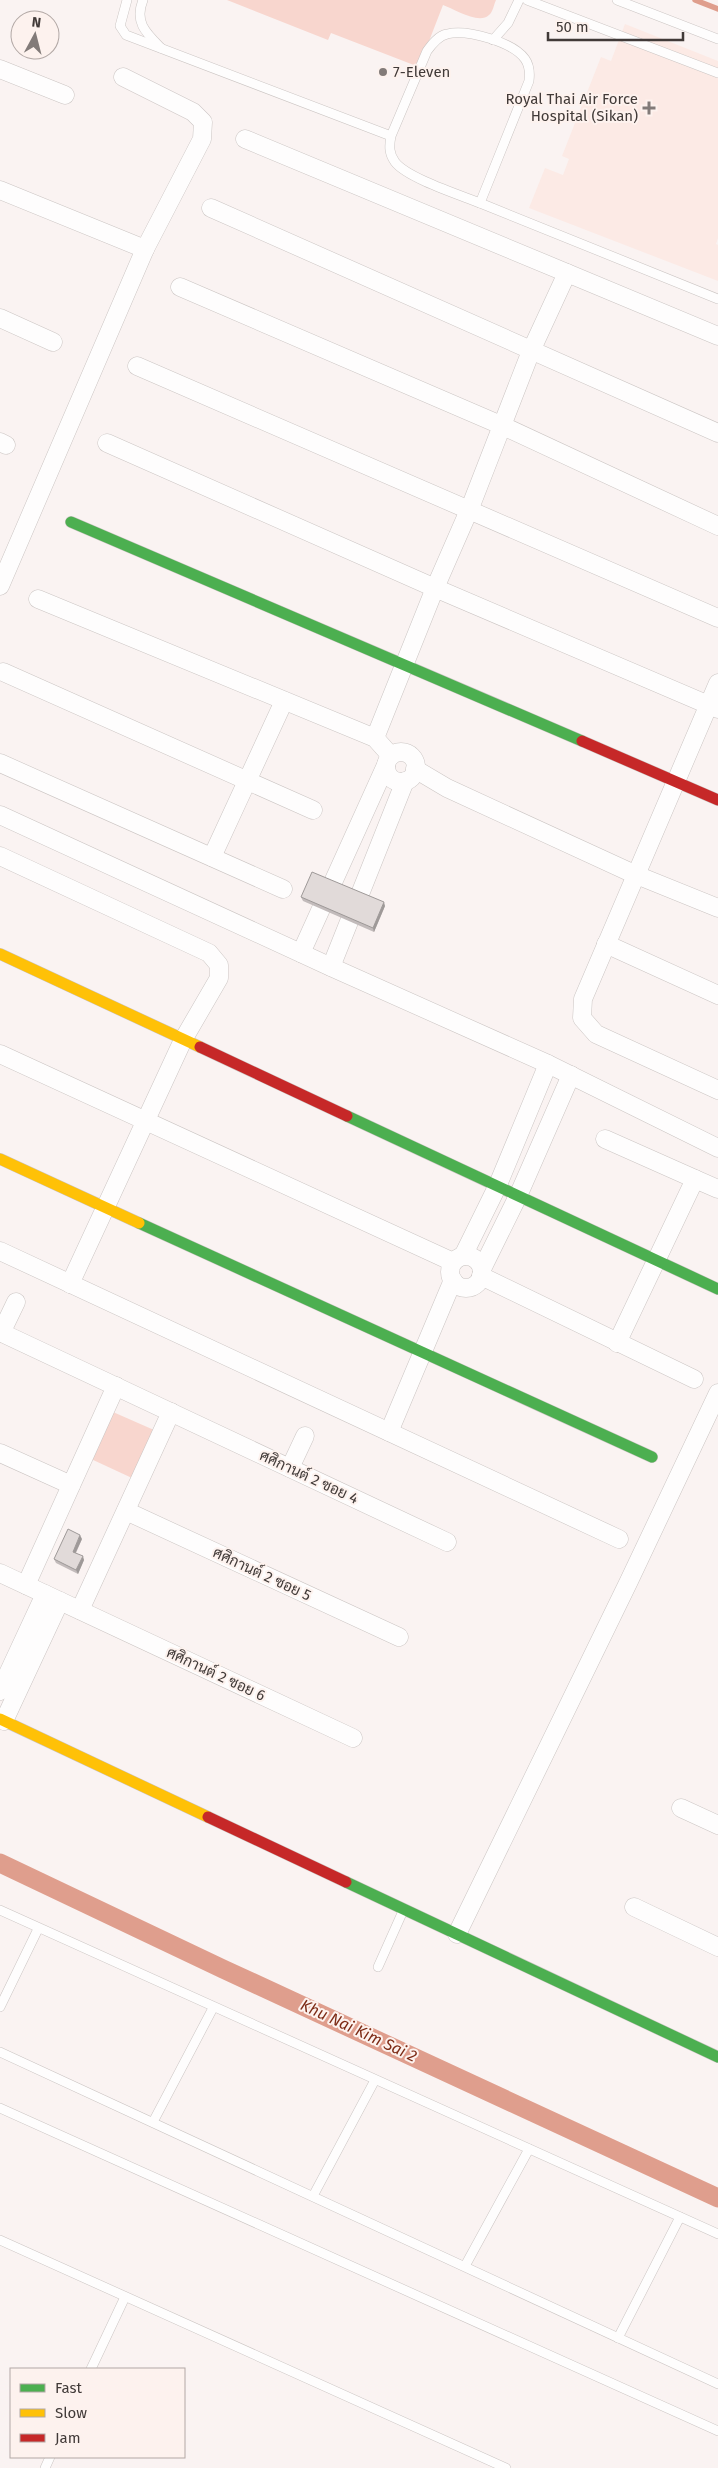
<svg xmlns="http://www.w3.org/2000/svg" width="718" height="2468" viewBox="0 0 718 2468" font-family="'Fira Sans',Sarabun,sans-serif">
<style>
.built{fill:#fceae5}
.green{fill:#f8d6ce}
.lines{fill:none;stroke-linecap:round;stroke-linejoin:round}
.stream{stroke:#df9e8d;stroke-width:5.5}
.canal{stroke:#df9e8d;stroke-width:19}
.lane-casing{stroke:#cbc5c3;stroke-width:10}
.street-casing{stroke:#cbc5c3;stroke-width:19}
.fast-casing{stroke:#cbc5c3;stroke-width:12}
.slow-casing{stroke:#cbc5c3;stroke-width:12}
.jam-casing{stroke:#cbc5c3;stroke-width:12}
.lane{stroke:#fefdfd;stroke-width:9}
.street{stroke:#fefdfd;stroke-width:18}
.fast{stroke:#4caf50;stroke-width:11}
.slow{stroke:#ffc107;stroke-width:11}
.jam{stroke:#c62828;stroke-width:11}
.wall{fill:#c2bbbb}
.shaded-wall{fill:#9e9998}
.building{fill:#e1dad9;stroke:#9e9998}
.poi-dot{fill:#827b79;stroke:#fdf2ee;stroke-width:2}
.labels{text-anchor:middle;stroke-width:4;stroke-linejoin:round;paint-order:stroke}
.poi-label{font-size:15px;fill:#413a38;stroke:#fdf2ee;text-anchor:start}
.street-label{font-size:15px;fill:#413a38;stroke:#fdf2ee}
.water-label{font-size:16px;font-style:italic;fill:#7d2b16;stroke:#fdf2ee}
</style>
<rect width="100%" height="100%" fill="#faf3f2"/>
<path class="built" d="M625,24l93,37v177l-2,6 2,1v36l-189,-73 16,-40 18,7 6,-16 -7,-3 39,-99 10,4z"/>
<g class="green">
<path d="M227,0h269c-2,4 -3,12 -7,15 -10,10 -35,-6 -46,-10l-24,62 -88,-34 -3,7z"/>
<path d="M113,1412l41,18 -22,48 -41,-19z"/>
</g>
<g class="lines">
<path class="stream" d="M695,0l23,9"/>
<path class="canal" d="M0,1863l223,106 495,229"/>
<defs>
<g id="lane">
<path d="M127,0l-7,26 6,9 265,101 36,-85c5,-7 11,-15 20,-17 20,-5 66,8 78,25 5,7 5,14 4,22l-49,122c-20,-8 -73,-25 -85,-41 -6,-8 -6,-16 -4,-26"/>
<path d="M143,0c-9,22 3,33 18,48"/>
<path d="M527,0l191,73"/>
<path d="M617,0l101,39"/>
<path d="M493,40l15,-17 11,-23"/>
<path d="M480,203l238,96"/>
<path d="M0,1910l718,324"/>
<path d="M378,1967l25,-56"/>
<path d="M0,2007l38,-78"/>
<path d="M0,2052l718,332"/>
<path d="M0,2108l718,323"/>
<path d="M153,2122l60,-114"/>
<path d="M313,2196l62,-116"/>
<path d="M0,2240l506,228"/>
<path d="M465,2266l64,-117"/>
<path d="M618,2338l62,-121"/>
<path d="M91,2369l34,-72"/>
<path d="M45,2468l5,-11"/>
</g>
<g id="street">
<path d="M0,69l65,26"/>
<path d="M245,139l322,134"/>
<path d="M0,190l145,59"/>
<path d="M211,208l507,225"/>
<path d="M180,287l323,139 215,100"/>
<path d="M0,318l53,24"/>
<path d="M137,366l581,252"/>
<path d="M0,442l6,3"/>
<path d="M107,443l328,145 283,121"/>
<path d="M0,586l145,-337 57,-110 1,-17 -10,-10 -70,-35"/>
<path d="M38,599l337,139 16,18"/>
<path d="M3,672l310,138"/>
<path d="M718,683l-135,316 -1,19 14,16 122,56"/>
<path d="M375,738l60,-150 35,-80 61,-157 36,-78 151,63"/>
<circle cx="401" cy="767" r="15"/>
<path d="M0,763l283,126"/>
<path d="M415,769l32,19 187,86 84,34"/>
<path d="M0,815l331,152 217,97 170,84"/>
<path d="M0,856l209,97 10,12v13l-36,62 -113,244"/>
<path d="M212,857l72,-156"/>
<path d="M606,944l112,51"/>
<path d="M301,953l85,-188"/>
<path d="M331,967l74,-186"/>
<path d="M0,1054l453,208"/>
<path d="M605,1139l90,40"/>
<path d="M0,1251l619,288"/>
<path d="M463,1256l34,-69 51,-123"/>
<circle cx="466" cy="1272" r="16"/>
<path d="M482,1269l36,-73 53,-121"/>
<path d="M481,1276l213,103"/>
<path d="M0,1332l447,210"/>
<path d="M1,1333l15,-31"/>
<path d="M617,1343l78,-164 23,10"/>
<path d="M389,1432l64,-152"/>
<path d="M0,1453l71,32"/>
<path d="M290,1468l15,-32"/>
<path d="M126,1511l273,126"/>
<path d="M0,1573l353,165"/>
<path d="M26,1585l90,-199"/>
<path d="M80,1610l91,-198"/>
<path d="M0,1691l45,-97"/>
<path d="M4,1721l56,-120"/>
<path d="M681,1808l37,17"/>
<path d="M634,1907l84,40"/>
<path d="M457,1934l172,-353 89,-188"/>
</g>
<g id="fast">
<path d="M71,522l511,219"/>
<path d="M347,1116l371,173"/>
<path d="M139,1223l513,234"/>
<path d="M346,1882l372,175"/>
</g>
<g id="slow">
<path d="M0,954l200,93"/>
<path d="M0,1159l139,64"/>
<path d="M0,1719l208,98"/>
</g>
<g id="jam">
<path d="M582,741l136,59"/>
<path d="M200,1047l147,69"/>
<path d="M208,1817l138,65"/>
</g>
</defs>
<use href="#lane" class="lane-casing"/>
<use href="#street" class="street-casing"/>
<use href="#fast" class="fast-casing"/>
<use href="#slow" class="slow-casing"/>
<use href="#jam" class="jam-casing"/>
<use href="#lane" class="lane"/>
<use href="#street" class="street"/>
<use href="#fast" class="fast"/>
<use href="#slow" class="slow"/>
<use href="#jam" class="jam"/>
</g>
<g class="wall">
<path d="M301,897l84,9 -11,26 -71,-31z"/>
<path d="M82,1539l-6,14 8,7 -6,14 -22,-11 -2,-4z"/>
</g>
<g class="shaded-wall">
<path d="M384,902l1,4 -11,26 -1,-4z"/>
<path d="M80,1535l2,4 -8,17 -1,-4z"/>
<path d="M83,1556l1,4 -6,14 -2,-4z"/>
</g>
<g class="building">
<path d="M312,872l72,30 -11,26 -72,-31z"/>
<path d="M68,1529l12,6 -7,17 10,4 -7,14 -22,-11z"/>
</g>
<g class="poi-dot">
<circle cx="383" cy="72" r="5"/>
<path d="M646.5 100.5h5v5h5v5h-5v5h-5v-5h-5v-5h5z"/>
</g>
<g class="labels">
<g class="poi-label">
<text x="393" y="77">7-Eleven</text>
<text x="638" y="104" text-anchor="end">Royal Thai Air Force<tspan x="638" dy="17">Hospital (Sikan)</tspan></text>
</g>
<g class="street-label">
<text transform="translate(309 1477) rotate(25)" y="5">ศศิกานต์ 2 ซอย 4</text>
<text transform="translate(262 1574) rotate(25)" y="5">ศศิกานต์ 2 ซอย 5</text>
<text transform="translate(216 1674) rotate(25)" y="5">ศศิกานต์ 2 ซอย 6</text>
</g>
<g class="water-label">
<text transform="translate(359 2030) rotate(25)" y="6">Khu Nai Kim Sai 2</text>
</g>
</g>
<rect x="10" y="2368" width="175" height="90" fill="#fdf2ee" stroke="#b2a8a5"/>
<rect x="20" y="2384" width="25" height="8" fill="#4caf50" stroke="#b2a8a5"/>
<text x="55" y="2393" font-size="15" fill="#413a38">Fast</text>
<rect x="20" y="2409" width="25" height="8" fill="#ffc107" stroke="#b2a8a5"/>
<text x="55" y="2418" font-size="15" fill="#413a38">Slow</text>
<rect x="20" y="2434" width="25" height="8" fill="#c62828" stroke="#b2a8a5"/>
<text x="55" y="2443" font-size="15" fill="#413a38">Jam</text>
<g transform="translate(35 35) rotate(7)"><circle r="24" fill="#fdf2ee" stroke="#b2a8a5"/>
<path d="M0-4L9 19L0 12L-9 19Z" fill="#827b79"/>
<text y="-8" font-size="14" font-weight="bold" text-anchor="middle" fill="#413a38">N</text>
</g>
<path d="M548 32v8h135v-8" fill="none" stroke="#413a38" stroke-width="2.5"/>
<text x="556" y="32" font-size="15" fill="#413a38" stroke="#fdf2ee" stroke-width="4" paint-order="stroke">50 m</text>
</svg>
